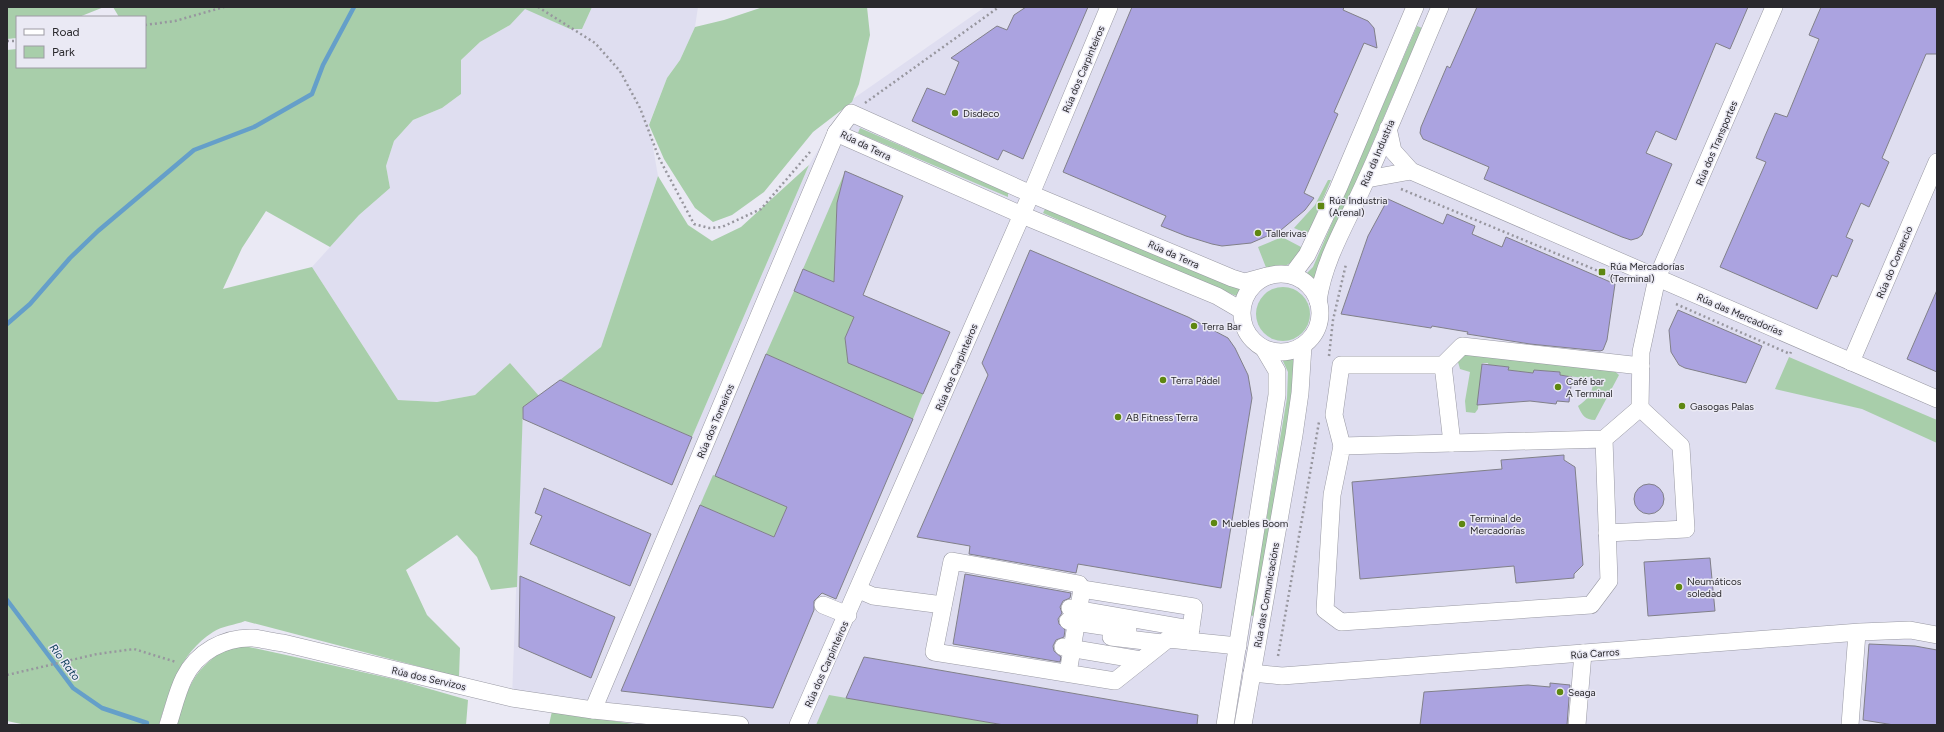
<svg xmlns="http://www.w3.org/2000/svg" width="1944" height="732" viewBox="0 0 1944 732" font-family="Figtree,sans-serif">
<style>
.built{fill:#dfdef0}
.green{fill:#a8ceaa}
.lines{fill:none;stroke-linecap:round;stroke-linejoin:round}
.stream{stroke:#659fc9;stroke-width:4.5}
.building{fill:#aba3e0;stroke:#818089}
.minor-casing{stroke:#9999a3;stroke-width:18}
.path{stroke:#97969e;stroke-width:2.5;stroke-dasharray:2 3;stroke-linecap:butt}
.minor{stroke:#fff;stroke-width:17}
.poi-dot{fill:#5e8711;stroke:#eae9f4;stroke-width:1.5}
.labels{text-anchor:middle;stroke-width:3;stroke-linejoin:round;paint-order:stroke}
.street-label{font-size:10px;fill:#2a292d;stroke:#eae9f4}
.poi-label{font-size:10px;fill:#2a292d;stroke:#eae9f4;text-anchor:start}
.water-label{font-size:11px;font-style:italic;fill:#053653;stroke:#eae9f4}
</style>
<rect width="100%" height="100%" fill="#eae9f4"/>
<path class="built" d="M592,7h106l-3,20 -15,33 -13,18 -18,46 9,52 -57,171 -40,33 131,57 117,-272 38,-62 138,-96h952v718h-1197l-228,-27 11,-291 -13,-44 -35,32 -38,7 -39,-2 -86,-133 47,-52 31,-27 -4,-22 8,-25 19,-21 29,-12 19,-14v-34l19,-18 30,-17 15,-17 45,21h12z"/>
<g class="green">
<path d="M7,7h97l-25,10h-62v21l-10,1z"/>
<path d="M113,7h479l-10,22h-12l-45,-20 -15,16 -30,17 -19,18v34l-19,14 -29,12 -19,21 -8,25 4,22 -31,27 -29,32 -64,-36 -24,37 -19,41 89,-22 86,133 39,2 38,-7 35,-32 29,33 -16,11 -6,180 -26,3 -14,-33 -20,-22 -51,35 21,45 33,33 -1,29 -214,-56c-10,4 -23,5 -32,11 -34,22 -43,57 -54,93h-133l-19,-4v-671l10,-1v18h128v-50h-26z"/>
<path d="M763,7h104l3,28 -11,49 -7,18 -39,30 -49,60 -32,23 -19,7 -18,-14 -31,-49 -15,-34 18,-47 13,-18 15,-33 29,-7z"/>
<path d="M1417,26l5,2 -109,254 -8,-7 8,-8z"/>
<path d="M860,128l148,64v5l-150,-64z"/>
<path d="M809,165l-117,272 -132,-57 41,-33 57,-171 30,49 24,16 29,-14z"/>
<path d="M844,174l-7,29 -3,79 -31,-13z"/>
<path d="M1328,180h3l-23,54 -14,-6 21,-23z"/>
<path d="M1046,207l197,82 -4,8 -81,-33 -115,-51z"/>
<path d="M1282,237l21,11c-12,16 -14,19 -36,22l-9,-23z"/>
<circle cx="1283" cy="314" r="27"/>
<path d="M794,291l60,26 -9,21 3,25 75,31 -10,25 -147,-65z"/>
<path d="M1460,353l150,14 9,8 -24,45c-10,0 -13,-5 -17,-14 12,-8 16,-16 15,-30l-9,2 -24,-3v-3l-26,-2 -1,3 -25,-3v-3l-14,-2 -5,2 -1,-4h-6l-4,46 -3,4 -9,-1 -1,-11 5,-29 -10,-3 -2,-7z"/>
<path d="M1789,357l148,63v23l-75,-34 -87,-20z"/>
<path d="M1293,358v34l-37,225 -6,-2 37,-217 1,-26 -6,-13z"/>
<path d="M713,475l74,32 -13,30 -74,-32z"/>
<path d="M231,646l18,1 60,13 93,21 66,19 -2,25h-290c14,-42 16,-55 55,-79z"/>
<path d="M829,695l175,30h-188z"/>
<path d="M552,711l87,14h-90z"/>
</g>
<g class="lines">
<g class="stream">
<path d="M7,324l23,-20 40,-46 28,-27 96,-81 60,-23 58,-33 11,-29 31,-58"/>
<path d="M7,600l66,88 29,20 45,15"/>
</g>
</g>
<g class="building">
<path d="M1026,7h62l-65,152 -20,-9 -5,10 -86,-39 15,-33 18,7 14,-33 -8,-4 46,-32 10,4 7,-15z"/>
<path d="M1132,7h212l-1,3 25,11 6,7 3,20 -13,-5 -30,69 4,2 -34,79 10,5 -9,12 -24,20 -30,13 -29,3 -10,-2 -26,-8 -25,-10 5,-10 -103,-44z"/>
<path d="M1477,7h271l-18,42 -14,-6 -40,97 -20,-9 -10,22 26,11 -30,71 -4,3 -7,2 -9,-3 -138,-58 5,-12 -66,-28 -3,-6 1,-6 26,-61 3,2z"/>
<path d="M1821,7h116v47h-11l-44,104 7,4 -20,45 -8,-4 -15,34 7,3 -16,37 -5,-2 -15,34 -97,-42 46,-105 -10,-4 9,-22 10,-23 12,4 32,-78 -10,-4z"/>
<path d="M845,171l58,25 -40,99 87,37 -27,62 -75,-31 -3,-25 9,-21 -60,-26 9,-22 31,13 3,-79z"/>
<path d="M1388,199l55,25 4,-10 28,12 -3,8 30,13 4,-10 109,47 -8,56 -4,10 -3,1 -70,-7 -63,-10 1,-2 -36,-6 -1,2 -90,-14 27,-78z"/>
<path d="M1030,250l158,67 40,21 7,10 13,27 4,23 -31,190 -143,-24 -2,9 -107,-19 1,-8 -53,-9 71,-162 -6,-12z"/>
<path d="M1937,290v82l-30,-13z"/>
<path d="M1678,310l84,36 -16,37 -61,-15 -6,-3 -8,-13 -2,-22z"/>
<path d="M766,354l147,65 -77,180 -14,-6 -8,8v9l-41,98 -152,-17 79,-186 74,32 13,-30 -72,-31z"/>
<path d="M1482,364l27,3 -1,3 25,3 1,-3 26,2v3l12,2 -3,25 -12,-1 -1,3 -26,-3 -53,4z"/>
<path d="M560,380l132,57 -20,48 -149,-66v-12z"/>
<path d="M1564,455v5l11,7 8,98 -9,9v4l-58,5 -2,-17 -154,13 -8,-97 150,-13 -1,-9z"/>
<circle cx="1649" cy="499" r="15"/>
<path d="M544,488l107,46 -21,52 -100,-42 12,-28 -7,-3z"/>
<path d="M1710,558l5,53 -67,5 -4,-54z"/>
<path d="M965,574l106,19 -1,5 -7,3 -3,6 2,6 -4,6 1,5 6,6 -1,7 -8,3 -3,6 1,5 7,6 -1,5 -107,-18z"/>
<path d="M520,576l95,41 -24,61 -72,-31z"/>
<path d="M1869,644l46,2 22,4v75h-43l-31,-5z"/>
<path d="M864,657l334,58 -1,10h-193l-158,-27z"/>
<path d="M1550,683l20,2 -3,40h-147l4,-33 104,-7 22,2z"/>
</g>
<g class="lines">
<defs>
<g id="minor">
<path d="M1388,128l5,23 18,20 526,228"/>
<path d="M836,133l186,82 195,81 24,14"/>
<path d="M1367,179l44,-8"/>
<circle cx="1281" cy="313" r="39"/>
<path d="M1292,275l15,-20 31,-66 77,-182"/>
<path d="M1318,301c6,-43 31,-82 48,-121 26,-57 49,-115 74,-173"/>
<path d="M1851,362l86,-200"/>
<path d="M1443,365l9,78"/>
<path d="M1604,439l5,142 -18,24 -250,17 -16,-12 7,-115 10,-49 262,-7 36,-31 1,-56 16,-74 117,-271"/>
<path d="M1342,446l-8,-31 7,-50h102l19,-19 179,20"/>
<path d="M1607,533l79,-4 -5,-83 -41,-38"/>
<path d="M1082,589l112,18 -5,34"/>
<path d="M859,590l14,6 70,9"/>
<path d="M823,605l25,10"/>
<path d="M1070,608l121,21"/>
<path d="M1068,621l60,9"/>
<path d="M1111,637l51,6"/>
<path d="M1063,647l78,13"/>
<path d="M1068,673l14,-84 -3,-5 -127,-23 -18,91 181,29 53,-42 70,7"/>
<path d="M1252,673l30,3 578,-44 50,-2 27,5"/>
<path d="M593,710l243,-577 15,-20 180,81 201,84 13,4 22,-6"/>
<path d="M168,725c5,-15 9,-33 16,-47 13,-26 40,-41 69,-40 10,1 20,4 30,5l229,55 81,12 147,15"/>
<path d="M798,725l233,-531 78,-187"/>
<path d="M1225,725l52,-330v-24l-13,-22"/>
<path d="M1243,725l51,-290 6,-42 3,-47"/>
<path d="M1577,725l6,-72"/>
<path d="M1850,725l7,-92"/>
</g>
</defs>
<use href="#minor" class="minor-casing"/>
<g class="path">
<path d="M538,7l57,36 25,28 20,37 19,50 35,66 15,4 13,-1 39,-18 49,-57"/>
<path d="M145,25l30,-4 49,-14"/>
<path d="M7,41h10"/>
<path d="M865,103l134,-96"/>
<path d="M1401,189l219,91"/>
<path d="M1676,304l114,50 1,-2"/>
<path d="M1329,356l4,-36 13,-56"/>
<path d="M1278,656l41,-234"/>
<path d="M7,675l90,-21 37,-5 42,13"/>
</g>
<use href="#minor" class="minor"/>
</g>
<g class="poi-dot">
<circle cx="955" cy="113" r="4"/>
<rect x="1317" y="202" width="8" height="8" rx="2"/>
<circle cx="1258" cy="233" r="4"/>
<rect x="1598" y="268" width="8" height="8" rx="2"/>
<circle cx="1194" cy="326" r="4"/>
<circle cx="1163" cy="380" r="4"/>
<circle cx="1558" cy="387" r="4"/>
<circle cx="1682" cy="406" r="4"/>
<circle cx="1118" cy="417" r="4"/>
<circle cx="1214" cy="523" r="4"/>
<circle cx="1462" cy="524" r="4"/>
<circle cx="1679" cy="587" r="4"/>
<circle cx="1560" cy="692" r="4"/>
</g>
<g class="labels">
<g class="street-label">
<text transform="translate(1083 69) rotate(-67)" y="4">Rúa dos Carpinteiros</text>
<text transform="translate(1716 143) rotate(-67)" y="4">Rúa dos Transportes</text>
<text transform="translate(866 145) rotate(26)" y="4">Rúa da Terra</text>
<text transform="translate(1377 153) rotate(-67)" y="4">Rúa da Industria</text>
<text transform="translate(1174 254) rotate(24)" y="4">Rúa da Terra</text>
<text transform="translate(1894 262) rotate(-67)" y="4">Rúa do Comercio</text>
<text transform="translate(1740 314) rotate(23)" y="4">Rúa das Mercadorías</text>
<text transform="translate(956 367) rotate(-67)" y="4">Rúa dos Carpinteiros</text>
<text transform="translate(715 421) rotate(-67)" y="4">Rúa dos Torneiros</text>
<text transform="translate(1266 595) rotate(-80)" y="4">Rúa das Comunicacións</text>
<text transform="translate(1595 653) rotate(-4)" y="4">Rúa Carros</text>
<text transform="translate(826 664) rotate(-66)" y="4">Rúa dos Carpinteiros</text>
<text transform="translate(429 678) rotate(13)" y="4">Rúa dos Servizos</text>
</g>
<g class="poi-label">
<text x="963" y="117">Disdeco</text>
<text x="1329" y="204">Rúa Industria<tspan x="1329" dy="12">(Arenal)</tspan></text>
<text x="1266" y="237">Tallerivas</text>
<text x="1610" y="270">Rúa Mercadorías<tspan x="1610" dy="12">(Terminal)</tspan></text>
<text x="1202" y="330">Terra Bar</text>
<text x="1171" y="384">Terra Pádel</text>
<text x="1566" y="385">Café bar<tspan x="1566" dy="12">A Terminal</tspan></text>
<text x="1690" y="410">Gasogas Palas</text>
<text x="1126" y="421">AB Fitness Terra</text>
<text x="1470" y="522">Terminal de<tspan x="1470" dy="12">Mercadorías</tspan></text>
<text x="1222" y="527">Muebles Boom</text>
<text x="1687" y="585">Neumáticos<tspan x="1687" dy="12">soledad</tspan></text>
<text x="1568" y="696">Seaga</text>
</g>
<g class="water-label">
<text transform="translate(65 662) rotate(53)" y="4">Río Rato</text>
</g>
</g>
<rect width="1944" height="732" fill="none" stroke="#2a292d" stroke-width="16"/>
<rect x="16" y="16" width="130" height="52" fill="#eae9f4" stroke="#9d9ca4"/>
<rect x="24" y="29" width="20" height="6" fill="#ffffff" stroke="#9d9ca4"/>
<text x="52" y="36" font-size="12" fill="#2a292d">Road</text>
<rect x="24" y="46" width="20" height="12" fill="#a8ceaa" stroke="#9d9ca4"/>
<text x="52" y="56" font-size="12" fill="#2a292d">Park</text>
</svg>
